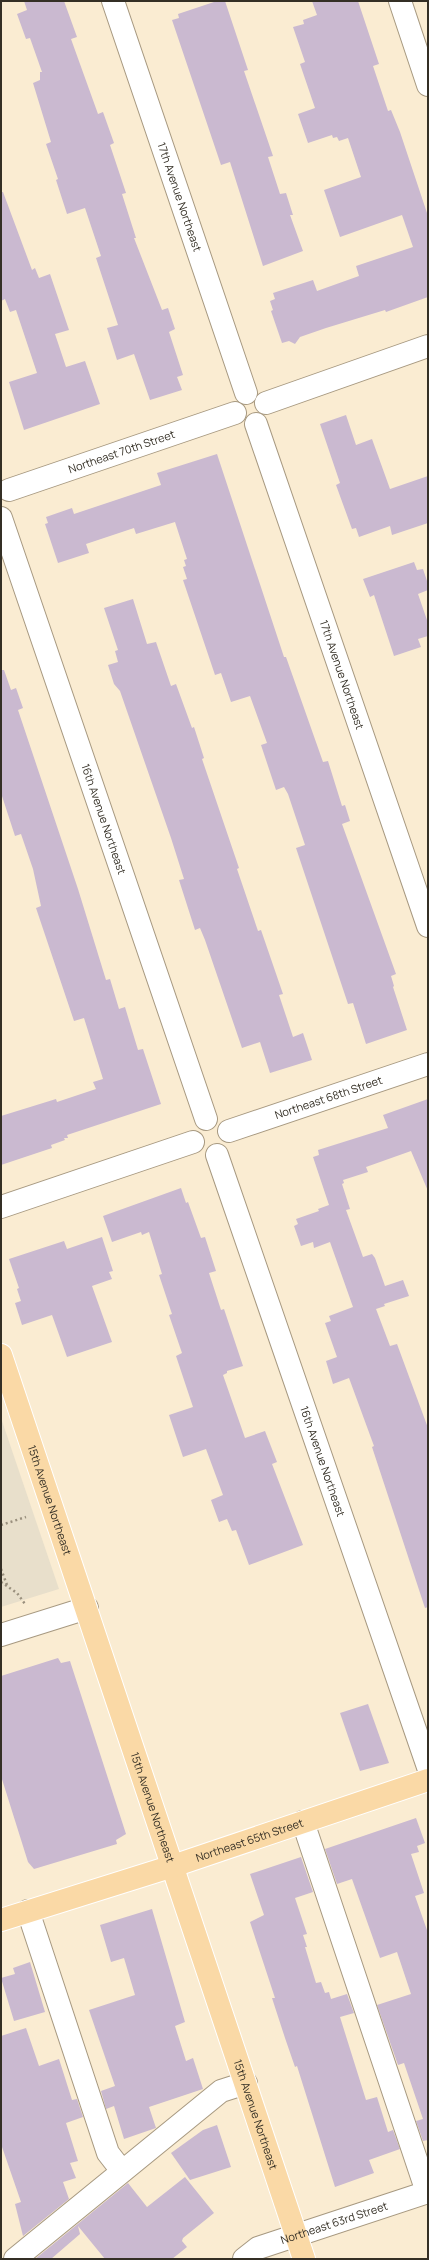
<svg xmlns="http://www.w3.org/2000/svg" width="429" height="2260" viewBox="0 0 429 2260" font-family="Manrope,sans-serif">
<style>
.education{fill:#e8dfcb}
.building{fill:#cab9d0}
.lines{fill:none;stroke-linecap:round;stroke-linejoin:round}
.minor-casing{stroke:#a79981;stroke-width:24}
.major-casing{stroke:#fff;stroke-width:24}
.path{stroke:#9a907e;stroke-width:2.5;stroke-dasharray:2 3;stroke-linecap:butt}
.minor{stroke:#fff;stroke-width:22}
.major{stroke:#fad9a6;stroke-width:22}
.labels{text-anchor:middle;stroke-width:3;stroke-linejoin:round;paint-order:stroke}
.street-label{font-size:11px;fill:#342f25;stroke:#fff}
</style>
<rect width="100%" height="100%" fill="#faecd2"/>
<path class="education" d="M1,1418l58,171 -58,18z"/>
<g class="building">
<path d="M24,1h40l13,36 -6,2 27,75 5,-2 11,31 -4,2 16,48 -4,1 14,44h-2l28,72 6,-2 7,21 -6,3 14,43 -6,2 5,13 -32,10 -16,-46 -17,6 -10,-32 11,-3 -22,-67 5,-2 -16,-48 -18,6 -11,-34 2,-1 -12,-35 5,-2 -18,-59 7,-3v-8h2l-12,-34 -4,1 -9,-25 10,-4z"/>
<path d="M217,1h8l23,69 -4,1 29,85 -5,1 12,37 6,-1 7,22h-3l13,36 -40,15 -33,-104 -9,3 -49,-145 7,-2 -1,-4z"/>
<path d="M312,1h46l21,63 -6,2 15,45 3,-1 9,22 28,84v81l-42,15 -1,-2 -59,18 -26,9 -5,7 -6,-3 -7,2 -11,-32 2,-1 -3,-9 5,-2 -2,-6 40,-13 4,11 42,-15 -3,-10 57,-19 -11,-32 -62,22 -16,-47 37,-13 -13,-39 -9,3 -2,-4 -4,1 -1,-3 -24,8 -10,-29 17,-6 -15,-44 5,-2 -12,-35 11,-3 -1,-4 14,-5z"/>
<path d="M1,192h2l29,78 3,-2 4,10 11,-4 19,56 -14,4 11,33 19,-6 15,43 -76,26 -15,-48 28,-9 -21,-63 -6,2 -5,-13 -4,2z"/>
<path d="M346,415l10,30 16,-6 18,50 38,-13v47l-36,12 -2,-9 -31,11 -3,-9 -4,1 -16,-44 4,-2 -20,-59z"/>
<path d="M217,454l67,203h2l37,105 5,-1 14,45 3,-1 5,16 -8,3 54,150 -5,2 3,10 -1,1 14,43 -41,14 -13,-41 -5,1 -52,-156 9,-3 -17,-51 -4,-7 -8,3 -15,-45 6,-2 -17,-47 -19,6 -10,-29 -6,2 -32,-95 4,-1 -4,-12 3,-1 -2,-6 3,-1 -12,-37 -39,12 -2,-6 -48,16 3,9 -31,10 -13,-39 3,-1 -2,-6 26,-9 2,6 87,-29 -4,-12z"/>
<path d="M414,562l3,8 6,-1 5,15v6l-10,4 10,29v13l-10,3 3,8 -27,9 -20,-61 -4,2 -7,-18z"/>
<path d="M133,599l14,45 9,-2 15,44 5,-2 16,44 2,-1 10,31 -2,1 37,109 -2,1 21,62 3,-1 22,64 -4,1 14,42 10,-4 9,27 -42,13 -10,-31 -18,6 -37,-108 -5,-12 -5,2 -16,-50 5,-1 -13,-41 -51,-147 -6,-7 -6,-19 10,-3 -3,-11 3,-1 -14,-42z"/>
<path d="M1,670h3l7,20 5,-2 7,20 -5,2 60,179 28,91 4,-1 9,30 6,-2 13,43 5,-1 18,55 -94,31 1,3h-4l1,2 -14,5 1,3 -51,17v-49l55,-17 1,3 39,-13 -3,-7 10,-3 -19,-61 -10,3 -38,-113 5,-2 -8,-37 -12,-35 -6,2 -14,-43z"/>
<path d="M428,1099v92l-17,-40 -45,16 2,5 -25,8 1,3 -2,1 8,25 -4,1 17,47 9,-3 3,4 10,28 18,-6 6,16 -25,8 1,2 -9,3 14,37 7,-2 31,84v179l-3,1 -53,-161 2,-1 -25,-68 -16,6 -7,-23 11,-4 -12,-34 6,-2 -2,-5 24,-9 -23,-65 -16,6 -1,-6 -12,4 -7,-20 4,-2 -2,-5 23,-8 -1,-2 11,-4 -16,-48 6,-2 -1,-5 70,-22 -5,-13z"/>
<path d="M181,1188l5,15 2,-1 13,36 4,-1 11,34 -7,2 12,37 3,-1 19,57 -16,5v2l-4,2 22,63 20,-7 12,31 -5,2 31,81 -54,20 -13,-35 -4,1 -5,-12 -8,3 -8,-22 12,-5 -17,-46 -23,8 -14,-42 24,-8 -17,-51 6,-3 -13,-38 3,-1 -13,-39 3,-1 -13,-42 -7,3 -1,-3 -29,10 -9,-26z"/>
<path d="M102,1237l11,34 -4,1 3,7 -20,7 20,56 -45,15 -15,-42 -30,10 -7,-22 6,-2 -4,-12 2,-1 -10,-29 55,-18 3,8z"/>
<path d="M58,1658l3,5 9,-2 56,173 -10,6 1,4 -83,25 -6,-7 -27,-86v-100z"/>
<path d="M368,1704l21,59 -29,8 -20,-58z"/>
<path d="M416,1818l9,25 -8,3 2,6 -8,2 13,39 -9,3 13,37v207l-5,1 -7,-20 7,-2 -19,-56 -6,2 -21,-60 34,-11 -14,-42 -17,6 -28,-79 -15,5 -12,-35z"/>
<path d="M301,1857l12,35 -18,6 12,36 -4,1 4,12h-2l11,36 5,-1 4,11 4,-1 2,7 16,-5 7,19 -14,4 26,83 11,-3 11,35 5,-2 7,19 -31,11 5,13 -39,14 -38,-121 -2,1 -10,-29 -13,-40h3l-25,-76 14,-7 -14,-41z"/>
<path d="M152,1909l33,113 -10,4 11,35 7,-3 10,31 -54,18 7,21 -32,11 -10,-33 -8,3 -5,-18 14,-5 -26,-76 46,-15 -11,-37 -13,4 -11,-37z"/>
<path d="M30,1962l15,50 -31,9 -13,-43 14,-4 -2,-6z"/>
<path d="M26,2028l13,38 20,-7 13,41 5,-1 6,18 -17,6 12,38 -8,2 6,15 -13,4 6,17 -46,37 -8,-32 6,-2 -20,-58v-108z"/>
<path d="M217,2125l14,42 -41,13 -19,-27 32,-23z"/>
<path d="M185,2177l29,36 -31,25 -1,3 5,6 -15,12h-67l-27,-33 2,8 -29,25h-16l93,-76 19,24z"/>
</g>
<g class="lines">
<defs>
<g id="minor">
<path id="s1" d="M113,1l133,392"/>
<path d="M400,1l28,84"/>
<path d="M266,403l162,-57"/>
<path id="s2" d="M256,424l172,502"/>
<path id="s3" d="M9,490l226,-77"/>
<path id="s4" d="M1,518l205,601"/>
<path id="s5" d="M229,1131l199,-67"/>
<path id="s6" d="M217,1155l211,612"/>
<path d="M1,1207l192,-65"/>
<path d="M1,1635l86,-27"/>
<path d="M303,1822l124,370"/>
<path d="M28,1911l80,242 14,18"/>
<path d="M15,2259l206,-168 25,-8"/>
<path id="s7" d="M244,2259l14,-11 170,-56"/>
</g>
<g id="major">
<path id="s8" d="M1,1355l303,904"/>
<path id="s9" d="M1,1920l172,-54 255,-86"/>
</g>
</defs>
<use href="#minor" class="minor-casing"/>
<use href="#major" class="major-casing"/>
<g class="path">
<path d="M1,1525l25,-8"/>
<path d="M1,1569l6,16"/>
<path d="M1,1582l16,11 8,11"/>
</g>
<use href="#minor" class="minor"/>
<use href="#major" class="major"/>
</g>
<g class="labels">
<g class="street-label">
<text dy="4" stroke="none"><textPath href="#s1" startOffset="207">17th Avenue Northeast</textPath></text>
<text dy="4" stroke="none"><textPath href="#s3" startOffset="119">Northeast 70th Street</textPath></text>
<text dy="4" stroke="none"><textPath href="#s2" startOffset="265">17th Avenue Northeast</textPath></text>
<text dy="4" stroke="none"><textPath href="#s4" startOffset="318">16th Avenue Northeast</textPath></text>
<text dy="4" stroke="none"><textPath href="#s5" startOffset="105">Northeast 68th Street</textPath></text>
<text dy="4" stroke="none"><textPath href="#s6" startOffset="324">16th Avenue Northeast</textPath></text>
<text dy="4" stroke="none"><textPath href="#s8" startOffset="153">15th Avenue Northeast</textPath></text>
<text dy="4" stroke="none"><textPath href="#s8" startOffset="477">15th Avenue Northeast</textPath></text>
<text dy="4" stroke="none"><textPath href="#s9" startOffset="261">Northeast 65th Street</textPath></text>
<text dy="4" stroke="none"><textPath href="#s8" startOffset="801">15th Avenue Northeast</textPath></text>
<text dy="4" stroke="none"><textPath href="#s7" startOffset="98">Northeast 63rd Street</textPath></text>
</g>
</g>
<rect width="429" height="2260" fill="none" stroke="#342f25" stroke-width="4"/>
</svg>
